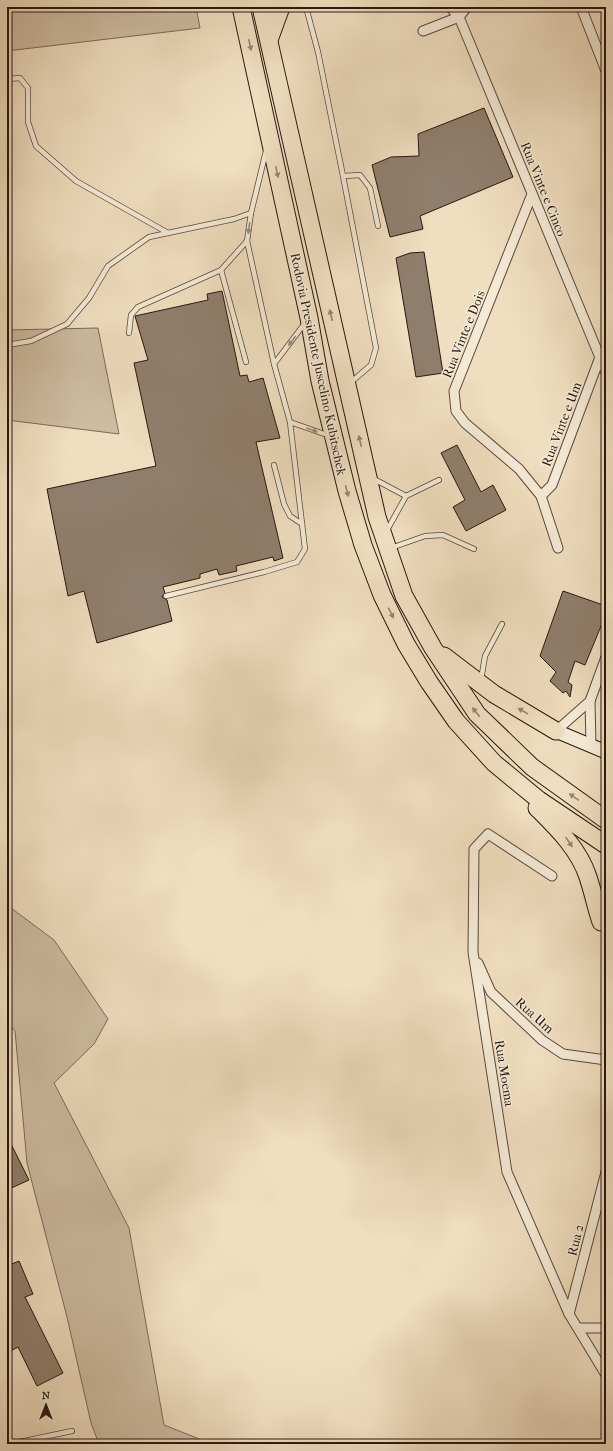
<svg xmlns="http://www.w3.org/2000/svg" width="613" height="1451" viewBox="0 0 613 1451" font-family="'IM FELL French Canon',serif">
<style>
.green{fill:#cebca2;stroke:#7b6a59}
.building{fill:#907e6c;stroke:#281710}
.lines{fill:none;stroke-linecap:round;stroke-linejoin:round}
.service-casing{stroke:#5a493c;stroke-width:6}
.minor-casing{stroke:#5a493c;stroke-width:11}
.secondary-casing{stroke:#281710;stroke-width:15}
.motorway-casing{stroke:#281710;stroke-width:19}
.service{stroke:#f5ead6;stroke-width:4.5}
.minor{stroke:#f5ead6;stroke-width:9}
.secondary{stroke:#f5ead6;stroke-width:13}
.motorway{stroke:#f0dec0;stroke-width:17}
.oneway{fill:#968471}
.oneway2{fill:#998b7d}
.labels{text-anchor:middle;stroke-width:3;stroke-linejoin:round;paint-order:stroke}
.street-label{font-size:13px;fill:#281710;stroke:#f5ead6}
</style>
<rect width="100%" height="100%" fill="#f0dec0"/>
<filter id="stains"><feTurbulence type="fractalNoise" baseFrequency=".005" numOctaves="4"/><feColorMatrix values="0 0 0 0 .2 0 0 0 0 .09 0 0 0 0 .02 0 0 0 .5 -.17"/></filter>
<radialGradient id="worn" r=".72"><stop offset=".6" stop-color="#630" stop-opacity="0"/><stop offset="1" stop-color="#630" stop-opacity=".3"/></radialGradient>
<g class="green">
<path d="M7,7h189l4,21 -193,23z"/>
<path d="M98,328l21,106 -112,-14v-90z"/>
<path d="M7,905l47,35 54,79 -14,25 -40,39 75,145 35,197 48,19h-113l-8,-21 -24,-106 -40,-154 -12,-132 -8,-9z"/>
</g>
<g class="building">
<path d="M484,108l29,69 -93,39 3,13 -33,8 -18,-72 19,-8 28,-1 -1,-22z"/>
<path d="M424,252l19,121 -27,4 -20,-119 14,-5z"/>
<path d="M222,291l18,85 7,-1 2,7 14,-4 17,60 -24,4 27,116 -9,3 -1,-4 -37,9 1,5 -18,4 -2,-6 -17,5v4l-37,9 2,6 -2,2 -1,2 5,3 5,21 -75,22 -13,-52 -16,5 -21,-107 109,-23 -22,-103 14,-3 -13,-44 73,-16 -1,-6z"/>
<path d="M457,445l24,47 12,-7 13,25 -40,21 -13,-24 12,-7 -24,-47z"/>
<path d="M563,591l43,15v8l-21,51 -10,-4 -7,21 4,3 -2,12 -4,-6 -3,2 -13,-12 6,-9 -16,-16z"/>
<path d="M7,1136l22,44 -22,10z"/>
<path d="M19,1261l14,33 -8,3 38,76 -26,13 -19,-39 -11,6v-87z"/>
</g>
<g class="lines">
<defs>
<g id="service">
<path d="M306,7l12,45 25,124"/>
<path d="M7,79l13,-1 8,10v34l8,24 40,35 92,52"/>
<path d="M129,333l2,-18 7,-8 83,-37"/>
<path d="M7,345l24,-4 36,-17 22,-26 19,-32 41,-29 85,-18 17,-6"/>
<path d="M246,362l-25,-92 26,-29"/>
<path d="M274,364l31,-41"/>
<path d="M350,383l21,-18 5,-17 -33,-172 17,-1 10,13 8,38"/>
<path d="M290,422l40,14"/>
<path d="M274,465l10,39 6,12 12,8"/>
<path d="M372,478l34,18 33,-16"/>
<path d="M386,532l20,-36"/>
<path d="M391,548l34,-12 18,-1 31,14"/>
<path d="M166,596l98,-24 33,-10 8,-13 -15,-127 -16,-58 -27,-123 4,-28 15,-62"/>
<path d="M481,680l4,-24 17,-32"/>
<path d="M10,1444l62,-13"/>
</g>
<g id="minor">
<path d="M450,7l9,10 147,355"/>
<path d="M581,7l25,64"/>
<path d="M423,31l36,-14 8,-10"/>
<path d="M532,194l-78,197 2,20 9,12 54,46 22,27 17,52"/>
<path d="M541,496l11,-11 48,-128"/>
<path d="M590,701l1,45"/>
<path d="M556,731l34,-30 16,-44"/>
<path d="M552,876l-64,-42 -14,15 -1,103 34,220 62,142 37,61"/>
<path d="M478,963l13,29 51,48 21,14 43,6"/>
<path d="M569,1314l37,-142"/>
<path d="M579,1328h27"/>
</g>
<path id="secondary" d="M556,731l50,21"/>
<g id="motorway">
<path d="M241,7l68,311 11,63 27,110 16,54 19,50 24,49 23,38 27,39 38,42 45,37 67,45"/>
<path d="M261,7l116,510 27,79 29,52 44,66 55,53 74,53"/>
<path d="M269,40l12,-33"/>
<path d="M444,656l50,38 62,37"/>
<path d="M537,808c20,20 42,41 51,69 5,15 8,30 13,45"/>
</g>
</defs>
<use href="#service" class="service-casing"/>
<use href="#minor" class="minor-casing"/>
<use href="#secondary" class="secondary-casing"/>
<use href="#motorway" class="motorway-casing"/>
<use href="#service" class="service"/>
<use href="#minor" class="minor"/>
<use href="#secondary" class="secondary"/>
<use href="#motorway" class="motorway"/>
</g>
<defs><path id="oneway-solid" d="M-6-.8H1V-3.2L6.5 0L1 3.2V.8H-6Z"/></defs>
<g class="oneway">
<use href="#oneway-solid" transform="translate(250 45) rotate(78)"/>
<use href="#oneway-solid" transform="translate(277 172) rotate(78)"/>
<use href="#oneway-solid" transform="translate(331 315) rotate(-103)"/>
<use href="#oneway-solid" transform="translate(360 441) rotate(-103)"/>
<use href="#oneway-solid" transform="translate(347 491) rotate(75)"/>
<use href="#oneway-solid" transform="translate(391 613) rotate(64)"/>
<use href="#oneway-solid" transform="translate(523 711) rotate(-149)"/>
<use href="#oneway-solid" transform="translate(476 712) rotate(-128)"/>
<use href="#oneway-solid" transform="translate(574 797) rotate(-145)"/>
<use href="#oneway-solid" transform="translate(569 842) rotate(56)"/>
</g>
<g class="oneway2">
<use href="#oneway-solid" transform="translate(249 228) rotate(98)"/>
<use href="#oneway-solid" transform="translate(292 341) rotate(127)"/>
<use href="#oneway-solid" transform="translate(312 430) rotate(20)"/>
</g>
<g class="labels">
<g class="street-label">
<text transform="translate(544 189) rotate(68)" y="5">Rua Vinte e Cinco</text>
<text transform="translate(463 334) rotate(-68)" y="5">Rua Vinte e Dois</text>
<text transform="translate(319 364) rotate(78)" y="5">Rodovia Presidente Juscelino Kubitschek</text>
<text transform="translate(561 424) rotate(-69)" y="5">Rua Vinte e Um</text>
<text transform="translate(535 1015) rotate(42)" y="5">Rua Um</text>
<text transform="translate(505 1073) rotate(81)" y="5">Rua Moema</text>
<text transform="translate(575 1240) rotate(-76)" y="5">Rua 2</text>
</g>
</g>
<rect width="613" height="1451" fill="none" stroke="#f0dec0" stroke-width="24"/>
<rect x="8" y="8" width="597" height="1435" fill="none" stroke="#281710" stroke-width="2"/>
<rect x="12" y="12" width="589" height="1427" fill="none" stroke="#281710"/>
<g transform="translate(46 1405)" stroke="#f5ead6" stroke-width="3" paint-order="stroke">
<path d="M0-3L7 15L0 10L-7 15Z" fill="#281710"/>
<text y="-6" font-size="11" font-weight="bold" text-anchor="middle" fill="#281710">N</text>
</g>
<rect width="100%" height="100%" filter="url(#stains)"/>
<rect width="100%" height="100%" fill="url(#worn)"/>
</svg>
